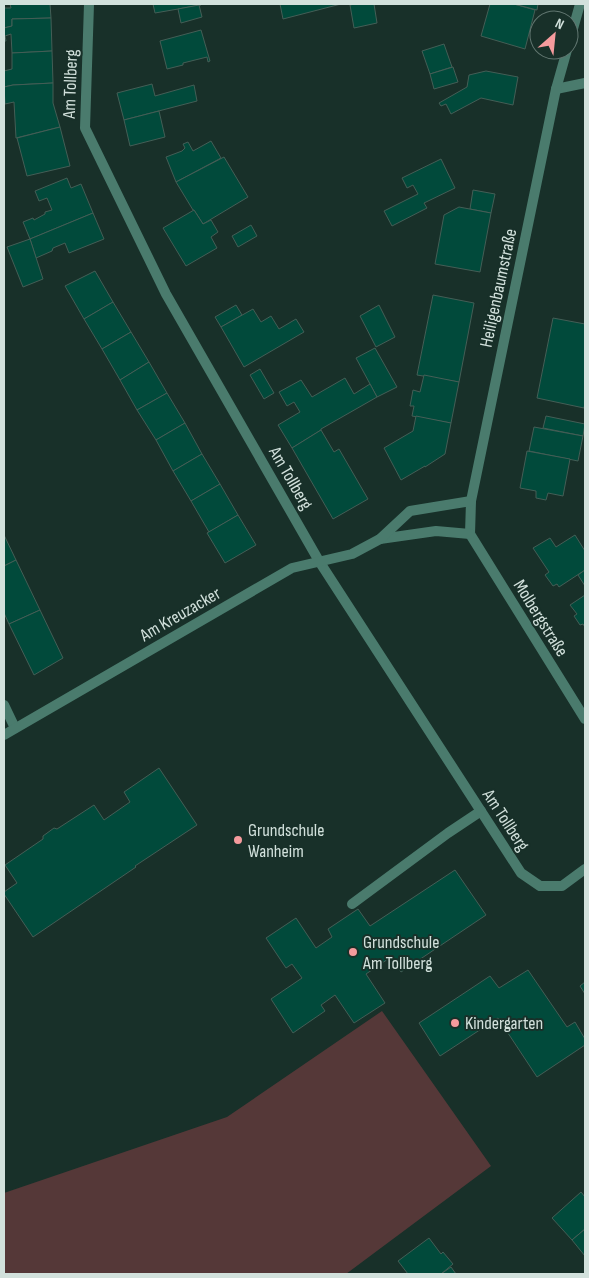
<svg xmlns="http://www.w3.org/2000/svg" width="589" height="1278" viewBox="0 0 589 1278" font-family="'Sofia Sans Condensed',sans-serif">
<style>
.green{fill:#553838}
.building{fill:#014a3b;stroke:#445e56}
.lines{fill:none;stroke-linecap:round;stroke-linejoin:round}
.service{stroke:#4a7b6d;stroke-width:10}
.minor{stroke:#4a7b6d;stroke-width:10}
.poi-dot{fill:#f59b9d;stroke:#183029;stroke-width:2}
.labels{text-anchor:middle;stroke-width:4;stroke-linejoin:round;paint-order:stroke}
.street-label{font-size:18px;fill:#d2e1dc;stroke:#183029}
.poi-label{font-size:18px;fill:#d2e1dc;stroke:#183029;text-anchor:start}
</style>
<rect width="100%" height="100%" fill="#183029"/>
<path class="green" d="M382,1011l109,155 -145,108h-342v-81l223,-76z"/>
<g class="building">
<path d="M10,4h40l1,14 -39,1v7l-8,2v-20h7z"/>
<path d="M153,4h47l1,1 -46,8z"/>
<path d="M280,4h61l-58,15z"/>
<path d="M355,4h19l3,19 -23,5 -4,-23z"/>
<path d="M490,4h24l21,6 -10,39 -44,-13z"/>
<path d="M514,4h24l-1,6z"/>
<path d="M199,5l3,12 -21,6 -3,-14z"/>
<path d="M51,18l1,33 -40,2 -1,-19 -6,2 1,5h-2v-13l8,-2v-7z"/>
<path d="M201,30l9,31 -2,1 -1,-5 -24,6v2l-16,4 -7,-28z"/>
<path d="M444,44l8,23 -22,7 -8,-23z"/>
<path d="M52,51l1,32 -40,2 -9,2v-16l8,-2v-16z"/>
<path d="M453,67l5,15 -24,7 -4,-15z"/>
<path d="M486,71l32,6 -5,28 -32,-7 -30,16 -5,-10 -5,2 -2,-3 28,-16 2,-12z"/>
<path d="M53,83v20l7,24 -44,11 -2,-36 -9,2 -1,-17 9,-2z"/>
<path d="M152,84l3,12 39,-11 3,16 -73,19 -7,-27z"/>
<path d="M159,111l6,26 -35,9 -6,-26z"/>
<path d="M60,127l10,39 -43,10 -10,-38z"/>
<path d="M211,141l10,17 -45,24 -10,-25 16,-6 3,-3 -2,-4 5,-2 5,9z"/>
<path d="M224,157l24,40 -45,27 -9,-14h-1l-17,-28z"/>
<path d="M441,159l14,29 -31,15 3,5 -35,18 -8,-15 34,-17 -5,-9 -6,3 -5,-10z"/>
<path d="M67,178l4,10 10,-4 12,29 -63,26 -7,-17 10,-4 1,2 11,-6v-2l7,-2 -5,-12 -8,3 -4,-10z"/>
<path d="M473,190l22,4 -4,19 -21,-4z"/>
<path d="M459,207l32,6 -11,59 -45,-8 9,-49z"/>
<path d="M194,210l9,14 8,-4 7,12 -7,5 6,11 -31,18 -23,-38z"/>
<path d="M93,213l11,26 -35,14 -4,-10 -12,5 -1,3 -16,7 -6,-19z"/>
<path d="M251,225l6,11 -19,11 -6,-11z"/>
<path d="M30,239l13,40 -20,8 -16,-40z"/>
<path d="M95,271l18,31 -29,17 -19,-33z"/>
<path d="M433,295l41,8 -15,79 -42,-7z"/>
<path d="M113,302l18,30 -29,17 -18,-30z"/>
<path d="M236,305l6,10 -21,12 -6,-10z"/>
<path d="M379,305l16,32 -19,10 -16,-31z"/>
<path d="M253,309l8,13 10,-6 8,13 17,-10 8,13 -60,35 -23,-40z"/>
<path d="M553,318l32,6v79l-1,5 -47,-10z"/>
<path d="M131,332l18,30 -29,18 -18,-31z"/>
<path d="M375,348l22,39 -20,10 -21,-39z"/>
<path d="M149,362l18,31 -30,17 -17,-30z"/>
<path d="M260,369l14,24 -10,6 -14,-24z"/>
<path d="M424,375l35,7 -8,41 -39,-7 2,-10h-4l3,-16 7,2z"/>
<path d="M345,378l9,16 16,-10 7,13 -56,32v1l-29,18 -14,-23 22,-13 -6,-10 -7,4 -8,-14 22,-12 11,17z"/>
<path d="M167,393l18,30 -29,17 -19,-30z"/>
<path d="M416,416l35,7 -6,31 -20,13v-1l-24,14 -17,-32 29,-17z"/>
<path d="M546,416l39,8 -2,12 -40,-8z"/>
<path d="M185,423l17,31 -29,17 -17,-31z"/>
<path d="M534,427l49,9 -5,25 -49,-10z"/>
<path d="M321,430l13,22 5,-3 29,50 -35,20 -41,-71z"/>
<path d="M527,451l43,8 -7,37 -15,-3 -2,7 -10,-2v-7l-16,-3z"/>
<path d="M202,454l18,30 -29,17 -18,-30z"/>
<path d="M220,484l18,31 -29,17 -18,-31z"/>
<path d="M238,515l18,30 -31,18 -18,-30z"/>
<path d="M4,535l12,25 -12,6z"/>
<path d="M575,535l10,16v19l-26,17 -2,-3 -4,2 -8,-11 4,-3 -16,-24 17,-10 6,9z"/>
<path d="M16,560l24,50 -31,14 -5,-11v-47z"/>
<path d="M585,570v16l-7,-11z"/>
<path d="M585,595v32l-2,-3 -3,1 -6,-9 3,-2 -7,-9z"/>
<path d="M40,610l23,48 -29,17 -25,-51z"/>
<path d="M159,768l38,57 -62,41 1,1 -103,70 -29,-43v-2l13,-9 -12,-18 38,-26v-3l11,-8 3,1 37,-24 10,15 26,-18 -6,-10z"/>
<path d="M455,870l31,45 -85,57 -10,-15 -25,17 19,29 -31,20 -19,-28 -14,10 4,6 -32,22 -22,-34 31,-21 -10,-14 -6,4 -20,-30 30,-20 20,30 16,-11 -4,-8 30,-20 12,17z"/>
<path d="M528,970l39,57 8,-5 10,17v6l-48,32 -39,-59 -58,38 -21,-33 71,-47 9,12z"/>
<path d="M585,982v12l-5,-8z"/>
<path d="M581,1192l4,5v32l-13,11 -20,-22z"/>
<path d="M585,1229v27l-13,-16z"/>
<path d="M429,1238l12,16 2,-2 10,12 -12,10h-33l-10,-13z"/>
<path d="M451,1267l5,7h-15z"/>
</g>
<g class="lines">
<path class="service" d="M352,904l96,-71 33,-22"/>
<g class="minor">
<path d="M89,4l-4,124 81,166 153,267 202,312 19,13h22l23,-17"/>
<path d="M569,43l11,-39"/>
<path d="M556,89l29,-6"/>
<path d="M470,534l1,-33 85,-412 11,-39"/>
<path d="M470,534l115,185"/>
<path d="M380,539l56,-8 34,3"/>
<path d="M4,705l11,23"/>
<path d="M4,735l288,-167 60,-14 28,-15 30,-28 61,-10"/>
</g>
</g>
<g class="poi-dot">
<circle cx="238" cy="840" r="5"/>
<circle cx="353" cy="952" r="5"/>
<circle cx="455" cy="1023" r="5"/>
</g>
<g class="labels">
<g class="street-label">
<text transform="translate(70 84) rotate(-88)" y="6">Am Tollberg</text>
<text transform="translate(498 288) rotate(-78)" y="6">Heiligenbaumstraße</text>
<text transform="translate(291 478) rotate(60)" y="6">Am Tollberg</text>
<text transform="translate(180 614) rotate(-30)" y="6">Am Kreuzacker</text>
<text transform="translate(541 618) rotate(58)" y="6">Molbergstraße</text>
<text transform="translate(506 820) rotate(57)" y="6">Am Tollberg</text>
</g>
<g class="poi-label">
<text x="248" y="836">Grundschule<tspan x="248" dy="21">Wanheim</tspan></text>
<text x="363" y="948">Grundschule<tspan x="363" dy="21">Am Tollberg</tspan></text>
<text x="465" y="1029">Kindergarten</text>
</g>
</g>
<rect width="589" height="1278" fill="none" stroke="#d2e1dc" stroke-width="10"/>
<g transform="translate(554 35) rotate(27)"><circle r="24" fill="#183029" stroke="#627771"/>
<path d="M0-4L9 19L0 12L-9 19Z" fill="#f59b9d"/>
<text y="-8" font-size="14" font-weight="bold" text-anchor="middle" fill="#d2e1dc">N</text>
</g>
</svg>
